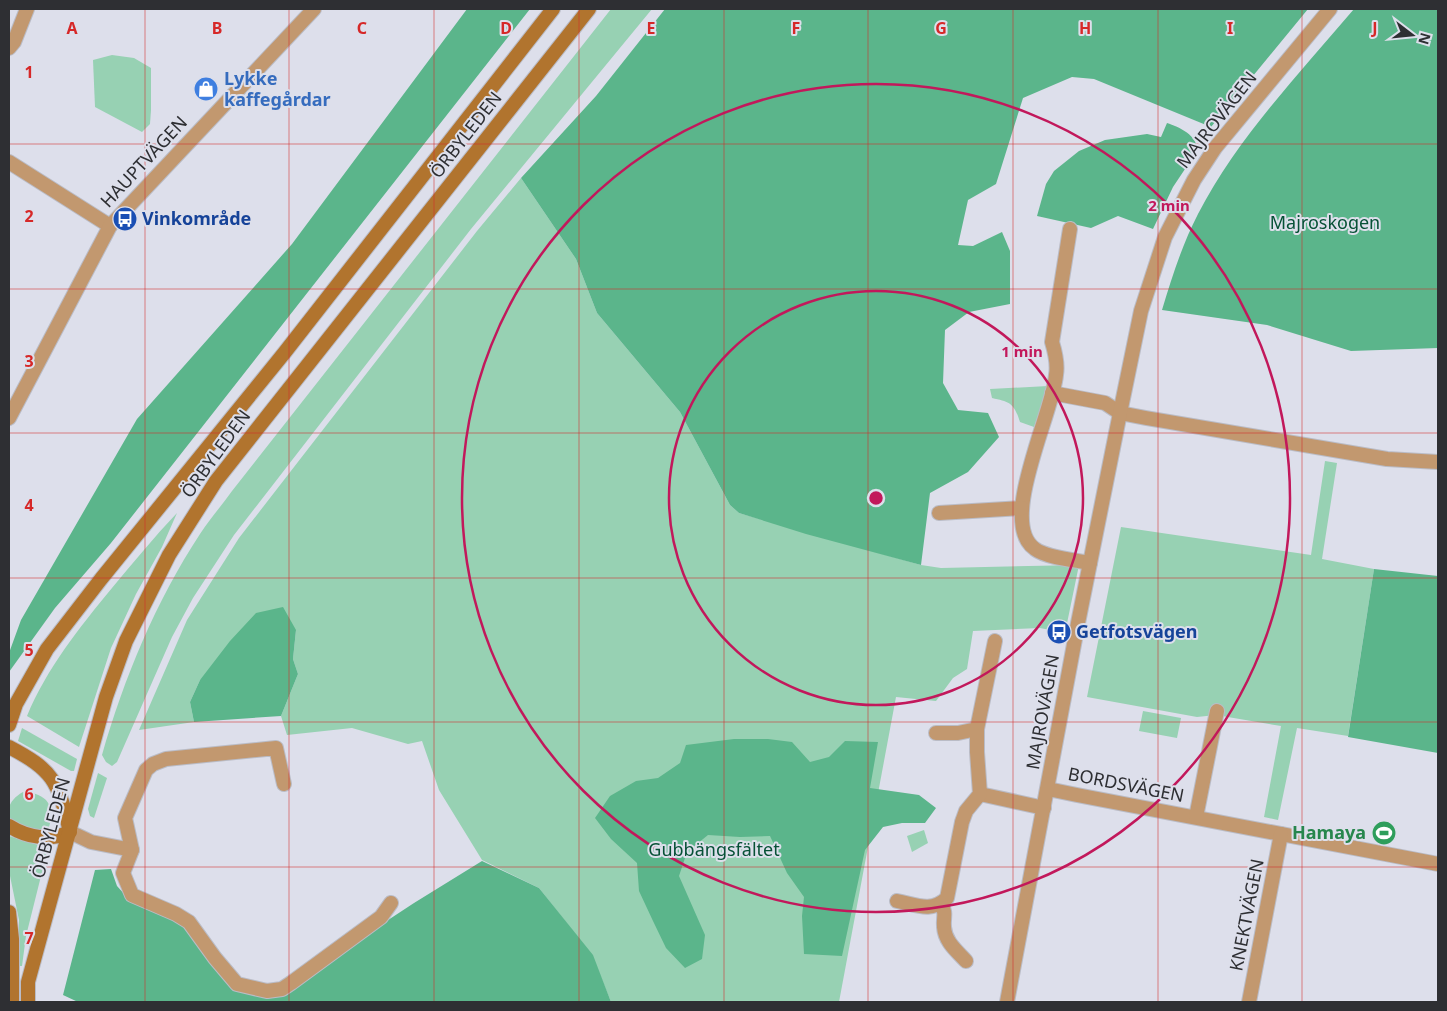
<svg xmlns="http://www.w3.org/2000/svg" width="1447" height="1011" viewBox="0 0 1447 1011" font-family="'Noto Sans',sans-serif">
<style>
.green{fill:#97d1b3}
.forest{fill:#5bb58b}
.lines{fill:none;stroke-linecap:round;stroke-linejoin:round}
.minor-casing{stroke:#babcc6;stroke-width:16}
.secondary-casing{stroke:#babcc6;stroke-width:16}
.minor{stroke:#c2986f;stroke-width:14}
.secondary{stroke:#b1742e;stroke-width:14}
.grid{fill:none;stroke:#d62828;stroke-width:1;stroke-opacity:0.55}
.ring{fill:none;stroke:#c2185b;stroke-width:2.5}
.labels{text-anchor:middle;stroke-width:4;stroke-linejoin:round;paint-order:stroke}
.shop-label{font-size:18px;font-weight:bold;fill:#366cbe;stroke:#dddfeb;text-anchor:start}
.street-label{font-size:18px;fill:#2e2f33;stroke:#dddfeb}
.transit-label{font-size:18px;font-weight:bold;fill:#164399;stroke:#dddfeb;text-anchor:start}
.park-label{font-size:18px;fill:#065136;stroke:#dddfeb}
.leisure-label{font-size:18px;font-weight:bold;fill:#27864d;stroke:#dddfeb;text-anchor:end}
.grid-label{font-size:16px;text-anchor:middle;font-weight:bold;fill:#d62828;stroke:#dddfeb;stroke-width:4;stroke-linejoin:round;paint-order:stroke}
.centre{fill:#c2185b;stroke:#dddfeb;stroke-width:2.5}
.ring-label{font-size:15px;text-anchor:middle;font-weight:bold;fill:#c2185b;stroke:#dddfeb;stroke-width:4;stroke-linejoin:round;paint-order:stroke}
</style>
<rect width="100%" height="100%" fill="#dddfeb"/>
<g class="green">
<path d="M611,9h41l-181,220 -237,306 -41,63 -21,39 -55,125 -5,4 -6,-4 -4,-7c22,-77 54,-154 98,-221 10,-15 22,-29 32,-43z"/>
<path d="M112,55l22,3 17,10v42l-1,14 -8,8 -47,-25 -2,-47z"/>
<path d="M521,178l55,81 21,54 83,99 50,93 9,8 182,52 20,3 138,-3 -14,68 -25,-5 -67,3 -6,38 -14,9 -17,23 -40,-4 -57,305h-228l-19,-47 -53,-67 -57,-28 -43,-70 -17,-49 -14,3 -56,-16 -65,7 -6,-19 17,-42 -5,-15 3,-29 -96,50 -10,22 4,20 -55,8 48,-110 52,-82 238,-307z"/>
<path d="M1048,386l-14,41 -14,-5c-6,-19 -10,-20 -28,-24l-2,-9z"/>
<path d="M1325,461l12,2 -15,96 52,10 -26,167 -51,-8 -19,92 -14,-3 17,-91 -65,-11 -19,2 -110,-20 34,-170 190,28z"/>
<path d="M177,513l-15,34 -26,47 -25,54 -32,99 -52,-31c20,-48 52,-88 85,-128 21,-25 42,-51 65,-75z"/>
<path d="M1143,711l38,7 -4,20 -38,-7z"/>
<path d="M22,728l55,31 -3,12h-3l-53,-30z"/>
<path d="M98,773l9,5 -13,40 -4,-2 -2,-7z"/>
<path d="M23,792c24,1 34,14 25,38l-4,2c-7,-2 -16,-3 -24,-6 -19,-9 -12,-26 3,-34z"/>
<path d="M924,830l4,13 -16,9 -5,-16z"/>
<path d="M9,836l39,12 -22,88 -4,30h-3v-46l-10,-49z"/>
</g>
<g class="forest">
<path d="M467,9h63l-419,534 -56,65 -46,64v-19l12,-33 116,-201 155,-175z"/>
<path d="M665,9h643l-97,118 -117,-48 -22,-2 -49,21 -27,86 -28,16 -10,45 15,1 29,-14 8,19v53l-41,8 -24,18 -2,53 15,27 30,3 11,24 -31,35 -38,21 -9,72 -115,-31 -67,-21 -9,-8 -50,-93 -83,-99 -21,-54 -55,-81 75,-82z"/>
<path d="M1354,9h84v339l-87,3 -84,-26 -105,-15c10,-33 20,-65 36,-96 39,-76 101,-140 156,-205z"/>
<path d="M1167,123c12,4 31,12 30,28l-24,36 -20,42 -35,-13 -27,12 -54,-12 9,-32 8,-13 25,-20 26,-11 42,-6 14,3z"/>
<path d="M1374,569l64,7v177l-90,-16z"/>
<path d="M283,607l13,23 -3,29 5,15 -17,42 -87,6 -4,-20 10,-22 30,-39 26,-28z"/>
<path d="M734,739h34l24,3 18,20 19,-5 16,-16 33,1 -8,46 49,7 17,13 -11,15h-23l-19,4 -18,23 -23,106 -38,-2 -2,-38 2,-19 -17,-24 -17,-37 -30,1 -32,-2 -21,17 -8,24 26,59 -3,24 -17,9 -19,-20 -13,-27 -14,-30 -2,-28 -26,-24 -16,-21 15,-22 26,-15 22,-3 22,-15 6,-18z"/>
<path d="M482,861l57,27 54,67 18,47h-533l-15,-7 32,-125 16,-1 6,17 9,10 50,23 21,21 27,36 50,19 140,-92z"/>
</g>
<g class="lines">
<defs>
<g id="minor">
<path d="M9,48l5,-6 13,-33"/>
<path d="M9,162l101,64"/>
<path d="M1070,229l-18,113c3,10 6,22 4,33 -3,38 -59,148 -21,174 12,9 40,11 55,14"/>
<path d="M1052,393l53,10 15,10 26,5 241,41 51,3"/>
<path d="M9,418l101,-192 204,-217"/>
<path d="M939,513l83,-5"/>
<path d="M936,733h22l19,-4"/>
<path d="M284,784l-8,-36 -110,11 -13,5 -7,6 -21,48 7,32 -9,23 9,22 44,19 13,8 26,36 22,26 30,7 15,-2 9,-6 90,-66 10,-14"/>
<path d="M1048,789l29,6 361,69"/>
<path d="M980,794l64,14"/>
<path d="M1196,817l21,-106"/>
<path d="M70,832l21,10 41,8"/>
<path d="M897,901c20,4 34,12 50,-3l15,-76 4,-11 14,-17 -3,-42v-23l18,-88"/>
<path d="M941,903c6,13 2,12 3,24 1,15 13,24 22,34"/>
<path d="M1007,1002l71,-379 42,-210 21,-102 24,-74 29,-57 21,-32 115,-139"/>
<path d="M1249,1002l32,-168"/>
</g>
<g id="secondary">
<path d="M9,725l7,-21 31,-55 54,-70 184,-227 268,-343"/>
<path d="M9,747c44,23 49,34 60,81"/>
<path d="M9,826c19,12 41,15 61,6"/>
<path d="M9,912l3,27v63"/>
<path d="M28,1002v-20l78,-285 20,-56 43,-86 47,-74 373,-472"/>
</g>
</defs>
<use href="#minor" class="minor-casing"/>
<use href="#secondary" class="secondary-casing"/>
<use href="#minor" class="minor"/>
<use href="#secondary" class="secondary"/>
</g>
<path class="grid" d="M145,9v993M289,9v993M434,9v993M579,9v993M724,9v993M868,9v993M1013,9v993M1158,9v993M1302,9v993M9,144h1429M9,289h1429M9,433h1429M9,578h1429M9,722h1429M9,867h1429"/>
<g class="ring">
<circle cx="876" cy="498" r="207"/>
<circle cx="876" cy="498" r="414"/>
</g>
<defs>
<symbol id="shop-disc" viewBox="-11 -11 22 22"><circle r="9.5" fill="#3f7fe0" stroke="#dddfeb"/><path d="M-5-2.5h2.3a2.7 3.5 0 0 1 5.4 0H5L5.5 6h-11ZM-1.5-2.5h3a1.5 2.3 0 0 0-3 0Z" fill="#fff"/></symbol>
<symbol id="bus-disc" viewBox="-11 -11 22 22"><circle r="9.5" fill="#1a4fb4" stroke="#dddfeb"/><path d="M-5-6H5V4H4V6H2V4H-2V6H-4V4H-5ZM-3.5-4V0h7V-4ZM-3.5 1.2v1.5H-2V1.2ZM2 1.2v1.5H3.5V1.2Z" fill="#fff"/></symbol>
<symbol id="stadium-disc" viewBox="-11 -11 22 22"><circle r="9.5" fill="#2e9e5b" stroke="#dddfeb"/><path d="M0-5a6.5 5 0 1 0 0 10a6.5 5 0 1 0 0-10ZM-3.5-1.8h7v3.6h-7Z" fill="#fff"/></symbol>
</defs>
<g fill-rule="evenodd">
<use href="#shop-disc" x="192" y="75" width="28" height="28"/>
<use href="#bus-disc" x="111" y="205" width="28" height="28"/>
<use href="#bus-disc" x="1045" y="618" width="28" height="28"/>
<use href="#stadium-disc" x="1370" y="819" width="28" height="28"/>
</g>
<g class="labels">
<g class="shop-label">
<text x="224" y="85">Lykke<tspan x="224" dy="21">kaffegårdar</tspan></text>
</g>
<g class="street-label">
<text transform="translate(1217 120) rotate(-52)" y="6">MAJROVÄGEN</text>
<text transform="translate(466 135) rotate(-52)" y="6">ÖRBYLEDEN</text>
<text transform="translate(144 162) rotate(-47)" y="6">HAUPTVÄGEN</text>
<text transform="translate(216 454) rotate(-54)" y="6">ÖRBYLEDEN</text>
<text transform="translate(1043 712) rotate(-80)" y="6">MAJROVÄGEN</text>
<text transform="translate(1126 785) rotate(11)" y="6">BORDSVÄGEN</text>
<text transform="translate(51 828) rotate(-75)" y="6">ÖRBYLEDEN</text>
<text transform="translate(1247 915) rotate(-79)" y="6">KNEKTVÄGEN</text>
</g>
<g class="transit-label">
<text x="142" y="225">Vinkområde</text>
<text x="1076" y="638">Getfotsvägen</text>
</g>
<g class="park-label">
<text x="1325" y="229">Majroskogen</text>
<text x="714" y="856">Gubbängsfältet</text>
</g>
<g class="leisure-label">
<text x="1366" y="839">Hamaya</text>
</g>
</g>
<g class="grid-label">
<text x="72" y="34">A</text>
<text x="217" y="34">B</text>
<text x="362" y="34">C</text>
<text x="506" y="34">D</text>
<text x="651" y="34">E</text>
<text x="796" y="34">F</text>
<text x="941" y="34">G</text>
<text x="1085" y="34">H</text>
<text x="1230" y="34">I</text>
<text x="1375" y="34">J</text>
<text x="29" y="78">1</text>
<text x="29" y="222">2</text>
<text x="29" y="367">3</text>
<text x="29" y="511">4</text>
<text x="29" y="656">5</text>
<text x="29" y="800">6</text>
<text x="29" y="944">7</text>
</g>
<circle cx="876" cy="498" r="8" class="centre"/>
<g class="ring-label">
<text x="1169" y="211">2 min</text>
<text x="1022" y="357">1 min</text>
</g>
<rect width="1447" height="1011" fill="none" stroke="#2e2f33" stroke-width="20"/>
<g transform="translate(1412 35) rotate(106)" stroke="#dddfeb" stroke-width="4" paint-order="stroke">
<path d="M0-4L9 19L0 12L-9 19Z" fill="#2e2f33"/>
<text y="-8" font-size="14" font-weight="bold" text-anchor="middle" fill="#2e2f33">N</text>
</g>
</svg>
